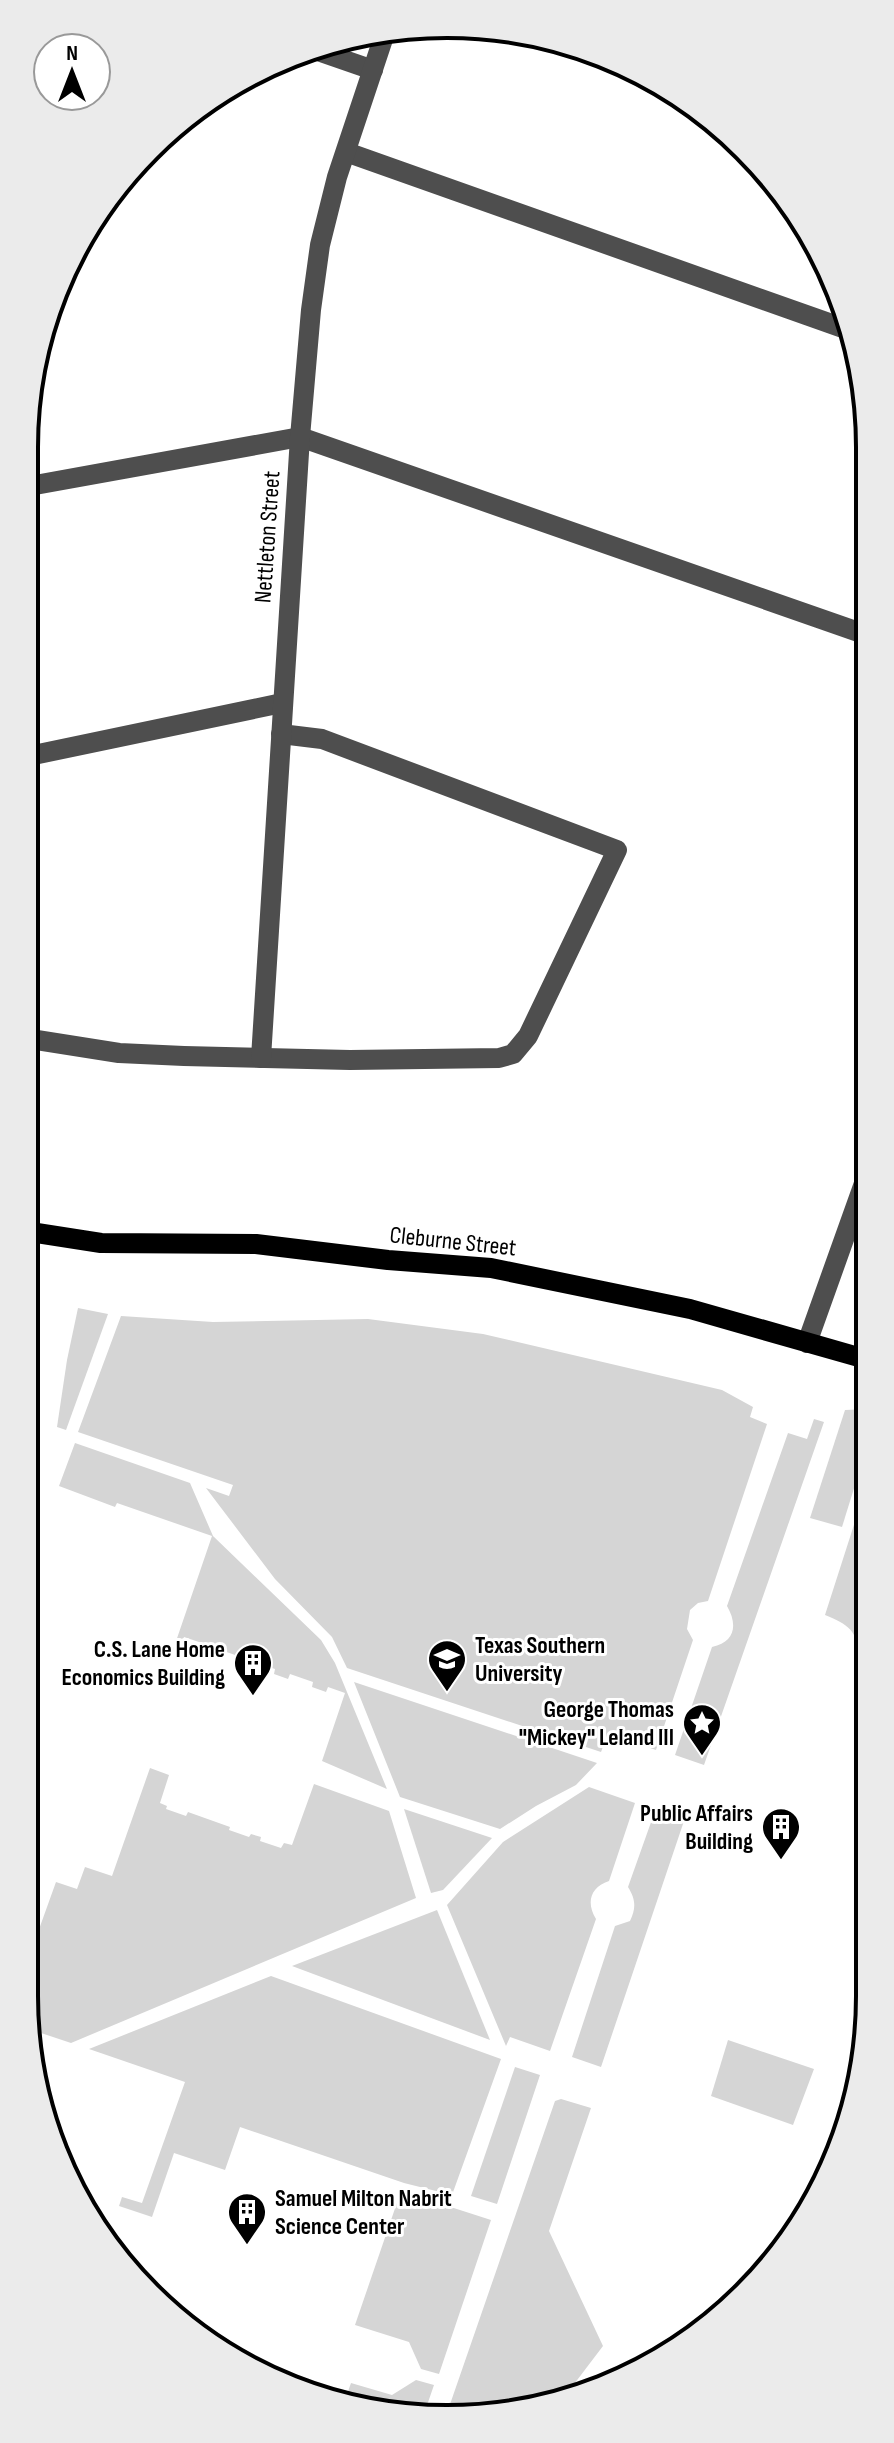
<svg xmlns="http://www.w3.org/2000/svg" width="894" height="2443" viewBox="0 0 894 2443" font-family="'Sofia Sans Condensed',sans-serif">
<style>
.green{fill:#d5d5d5}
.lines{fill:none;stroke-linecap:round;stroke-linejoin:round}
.minor{stroke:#4e4e4e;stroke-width:20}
.major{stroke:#000;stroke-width:20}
.labels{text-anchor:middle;stroke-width:6;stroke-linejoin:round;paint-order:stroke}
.street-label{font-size:24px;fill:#000;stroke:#fff}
.poi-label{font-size:24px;font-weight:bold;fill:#000;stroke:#fff;text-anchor:end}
.rim{fill:none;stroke:#000;stroke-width:4}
</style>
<rect width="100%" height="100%" fill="#fff"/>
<g class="green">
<path d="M78,1308l30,6 -42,116 -9,-3 10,-67z"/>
<path d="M121,1316l92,6 155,-3 115,15 239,56 31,17 -3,10 17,7 -59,177 -10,2 -8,7 -3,19 6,11 -37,110 -48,-16 -7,18 -254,-84 -15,-31 -57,-58 -69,-91 23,8 4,-11 -155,-53z"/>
<path d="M869,1409v31l-27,87 -32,-9 35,-108z"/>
<path d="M814,1419l10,3 -120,343 -29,-10 37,-108c23,-5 26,-22 15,-41l61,-173 19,6z"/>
<path d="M75,1443l115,40 23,53 108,104 14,23 52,126 -65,-28 23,-68 -17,-6 -2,5 -14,-5 1,-5 -23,-8 -2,5 -14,-5 1,-5 -60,-21 -2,5 -15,-5 1,-6 -15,-5 -6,15 -5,-2 39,-114 -95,-33 -2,4 -56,-21z"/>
<path d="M869,1478v185l-11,-3c1,-28 -8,-35 -33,-45z"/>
<path d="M354,1682l243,81 -21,22 -40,21 -36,23 -100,-32z"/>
<path d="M150,1768l19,7 -9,28 7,3 -1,3 20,7 2,-4 42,15 -1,3 20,7 2,-3 10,3 -1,4 21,7 3,-5 8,2 22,-61 75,27 27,87 -345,145 -42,-14 -5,-33v-25l32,-89 21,7 8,-22 27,9z"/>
<path d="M589,1787l46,16 -26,78c-19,6 -23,22 -13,38l-46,132 -40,-14 -4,9 -59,-141 56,-63z"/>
<path d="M404,1809l88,29 -49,52 -12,3z"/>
<path d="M655,1811l29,10 -83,246 -29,-10 43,-131 15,-5c6,-13 6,-21 -2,-34z"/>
<path d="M437,1910l53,130 -198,-74z"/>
<path d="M271,1976l230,83 -49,136 -48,-12 -164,-56 -15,43 -51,-17 -22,64 -33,-11 3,-9 20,6 43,-121 -96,-33z"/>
<path d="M728,2040l86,29 -21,56 -82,-29z"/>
<path d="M515,2067l25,8 -43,129 -26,-8z"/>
<path d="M561,2099l30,9 -42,123 54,115 -38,50 -35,15 -83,2 108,-312z"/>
<path d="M401,2191l90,29 -52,154 -18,-5 -12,-27 -54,-17z"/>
<path d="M416,2380l18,5 -10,29 -33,1 -46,-15 6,-17 41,12z"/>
</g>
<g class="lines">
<g class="minor">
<path d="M321,52l52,18"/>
<path d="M346,152l497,176 4,-1"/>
<path d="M24,487l276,-50 567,198"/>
<path d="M24,757l258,-54"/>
<path d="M24,1038l95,15 65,3 166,4 149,-2 14,-4 15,-18 89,-186 -295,-111 -41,-5"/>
<path d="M261,1058l39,-621 11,-127 9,-65 17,-68 49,-147"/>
<path d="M807,1343l61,-171"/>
</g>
<path class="major" d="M24,1231l77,12 155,1 132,16 103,8 199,41 179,51"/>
</g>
<defs>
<symbol id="university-pin" viewBox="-11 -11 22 30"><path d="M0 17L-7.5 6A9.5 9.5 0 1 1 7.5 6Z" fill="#000" stroke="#fff"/><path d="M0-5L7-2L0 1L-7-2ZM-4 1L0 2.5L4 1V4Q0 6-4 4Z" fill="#fff"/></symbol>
<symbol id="building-pin" viewBox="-11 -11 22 30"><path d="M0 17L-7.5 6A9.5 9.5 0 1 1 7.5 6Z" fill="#000" stroke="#fff"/><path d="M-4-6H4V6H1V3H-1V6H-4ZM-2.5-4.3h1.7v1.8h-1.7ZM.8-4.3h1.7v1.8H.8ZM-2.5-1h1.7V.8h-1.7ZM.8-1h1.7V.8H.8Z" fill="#fff"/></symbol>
<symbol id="sight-pin" viewBox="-11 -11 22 30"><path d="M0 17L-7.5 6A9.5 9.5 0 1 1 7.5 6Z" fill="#000" stroke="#fff"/><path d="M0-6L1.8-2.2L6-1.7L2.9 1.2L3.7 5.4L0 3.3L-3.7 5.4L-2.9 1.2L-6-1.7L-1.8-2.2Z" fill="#fff"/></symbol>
</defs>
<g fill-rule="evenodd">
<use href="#university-pin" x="425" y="1637" width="44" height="60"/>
<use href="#building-pin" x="231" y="1641" width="44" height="60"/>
<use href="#sight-pin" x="680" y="1701" width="44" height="60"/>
<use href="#building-pin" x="759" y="1805" width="44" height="60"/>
<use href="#building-pin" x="225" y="2190" width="44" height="60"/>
</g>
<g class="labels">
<g class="street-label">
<text transform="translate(267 537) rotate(-86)" y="8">Nettleton Street</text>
<text transform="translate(453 1241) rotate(6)" y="8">Cleburne Street</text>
</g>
<g class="poi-label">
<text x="475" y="1653" text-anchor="start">Texas Southern<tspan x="475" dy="28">University</tspan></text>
<text x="225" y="1657">C.S. Lane Home<tspan x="225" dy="28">Economics Building</tspan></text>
<text x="674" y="1717">George Thomas<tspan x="674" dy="28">"Mickey" Leland III</tspan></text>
<text x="753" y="1821">Public Affairs<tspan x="753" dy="28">Building</tspan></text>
<text x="275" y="2206" text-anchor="start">Samuel Milton Nabrit<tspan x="275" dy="28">Science Center</tspan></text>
</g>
</g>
<path d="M0 0H894V2443H0ZM447 38H447A409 409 0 0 1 856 447V1996A409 409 0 0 1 447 2405H447A409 409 0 0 1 38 1996V447A409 409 0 0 1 447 38Z" fill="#ebebeb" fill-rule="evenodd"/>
<path class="rim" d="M447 38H447A409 409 0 0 1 856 447V1996A409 409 0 0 1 447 2405H447A409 409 0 0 1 38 1996V447A409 409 0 0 1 447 38Z"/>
<g transform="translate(72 72)"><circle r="38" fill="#ffffff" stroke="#999999" stroke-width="2"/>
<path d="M0-6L14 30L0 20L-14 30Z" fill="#000000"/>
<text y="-12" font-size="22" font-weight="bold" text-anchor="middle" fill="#000000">N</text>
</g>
</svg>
